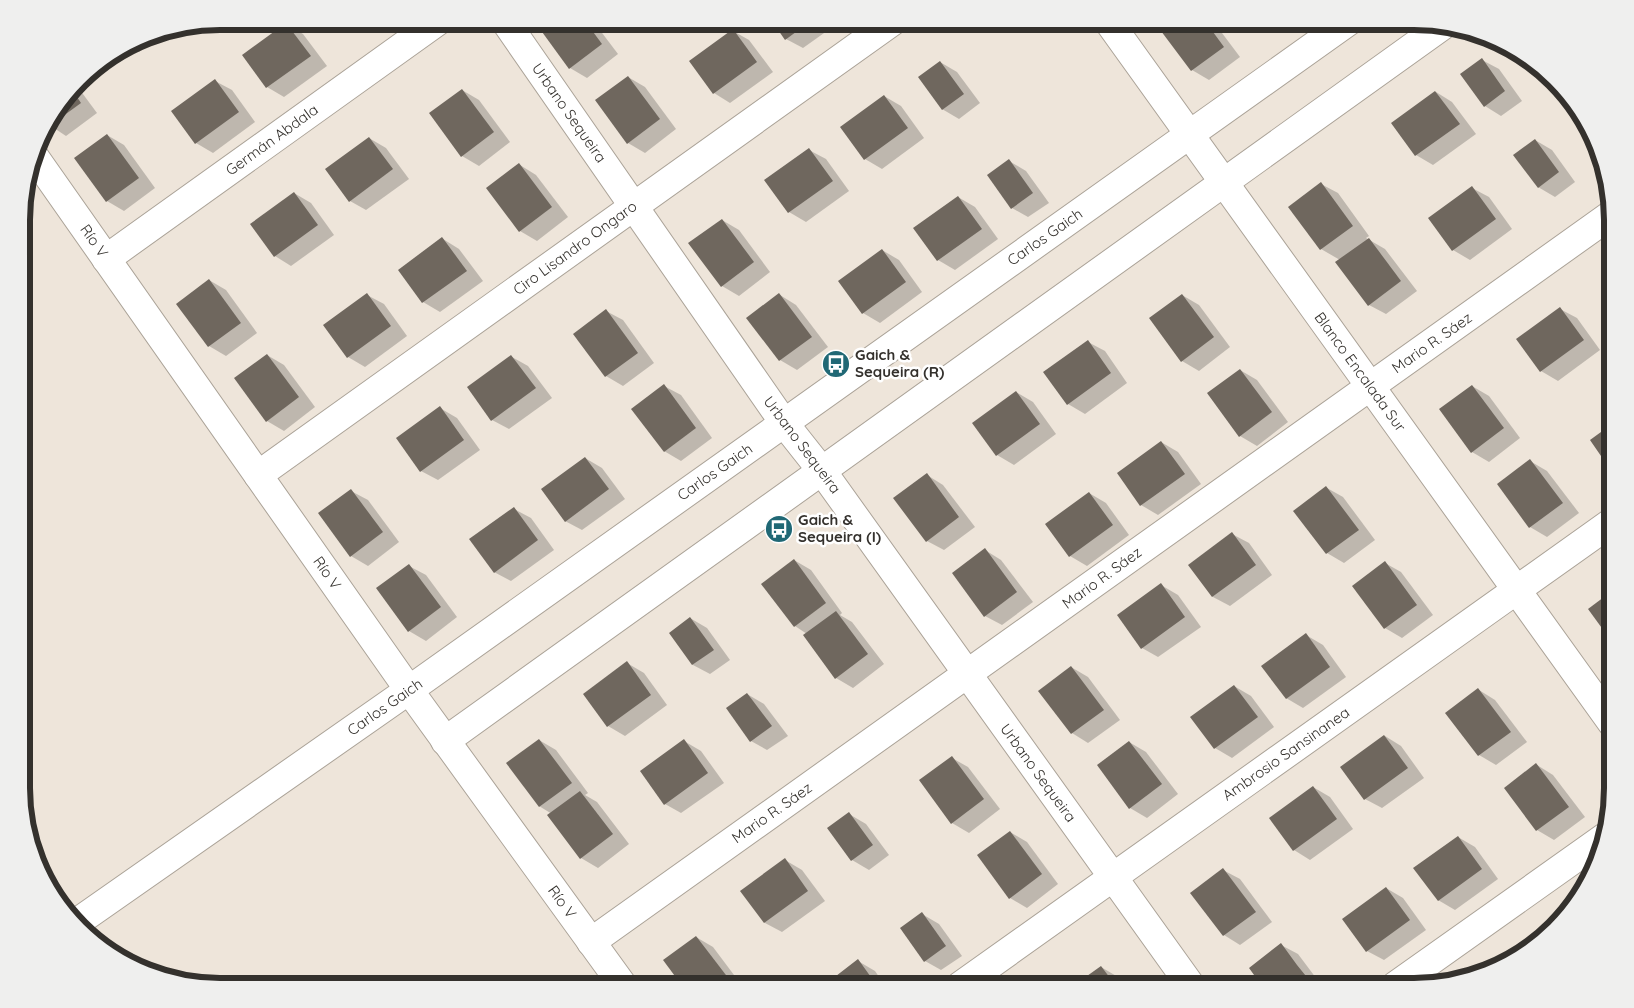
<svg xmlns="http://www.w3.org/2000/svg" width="1634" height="1008" viewBox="0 0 1634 1008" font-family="Quicksand,sans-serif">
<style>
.shadow{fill:#0003}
.building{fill:#6f675e}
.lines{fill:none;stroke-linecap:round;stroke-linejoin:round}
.minor-casing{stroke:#aba398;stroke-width:30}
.minor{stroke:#fff;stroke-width:28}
.labels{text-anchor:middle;stroke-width:5;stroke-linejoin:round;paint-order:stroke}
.street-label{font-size:15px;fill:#34312d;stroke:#fff}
.poi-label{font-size:15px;font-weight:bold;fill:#34312d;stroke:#fff;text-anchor:start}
.rim{fill:none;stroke:#34312d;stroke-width:6}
</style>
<rect width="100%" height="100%" fill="#eee5da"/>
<g class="shadow">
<path d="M545,21h48l25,33 -31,24 -17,-10z"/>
<path d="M774,21h67l-38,27 -17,-9z"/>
<path d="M1169,21h44l27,36 -31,23 -17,-10 -32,-42z"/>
<path d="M286,24l17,10 24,32 -43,31 -17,-10z"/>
<path d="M733,31l16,9 24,32 -43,31 -16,-10z"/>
<path d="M167,32l-28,20 -10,-6 15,-10z"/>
<path d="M1482,60l17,9 23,32 -21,15 -16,-10z"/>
<path d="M940,62l17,10 23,31 -21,16 -17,-10z"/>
<path d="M628,77l17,10 31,42 -31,24 -17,-10z"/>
<path d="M215,81l17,9 23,32 -42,31 -17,-10z"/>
<path d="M77,86l20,27 -31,23 -18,-12z"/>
<path d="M462,90l17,10 31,42 -31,24 -17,-10z"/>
<path d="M1436,92l16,10 24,32 -43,31 -17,-10z"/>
<path d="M884,96l17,10 23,32 -42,31 -17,-10z"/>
<path d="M107,135l17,10 31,43 -31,23 -17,-10 -31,-43z"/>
<path d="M369,138l17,10 23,31 -43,31 -16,-9z"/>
<path d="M1535,140l17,10 23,32 -20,15 -17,-10z"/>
<path d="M809,150l17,9 23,32 -43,31 -17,-10z"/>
<path d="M1009,161l17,10 23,32 -21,14 -16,-9z"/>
<path d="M520,165l16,10 32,42 -31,24 -17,-10z"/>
<path d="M1321,184l17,9 31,43 -3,2 19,11 32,42 -31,23 -17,-9 -29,-45 -19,-11z"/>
<path d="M1472,188l17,9 23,32 -42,31 -17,-10z"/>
<path d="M294,193l17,10 23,32 -43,31 -16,-10z"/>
<path d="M958,197l17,10 23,32 -43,31 -17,-10 -23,-32z"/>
<path d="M722,220l17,10 31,42 -31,24 -17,-10z"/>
<path d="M443,239l16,10 24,32 -43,31 -17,-10z"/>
<path d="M882,250l17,10 23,32 -42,31 -17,-10z"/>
<path d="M209,280l17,10 31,43 -31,23 -17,-10z"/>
<path d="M367,295l17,9 23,32 -42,31 -17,-10z"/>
<path d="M780,295l16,10 32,42 -31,23 -17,-10 -32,-42z"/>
<path d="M1182,295l17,10 31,42 -31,24 -17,-10z"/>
<path d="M1560,309l17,9 23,32 -42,31 -17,-10 -23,-32z"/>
<path d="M606,311l17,9 31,43 -31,23 -17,-10 -31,-42z"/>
<path d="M1088,342l17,9 22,32 -42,31 -17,-10z"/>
<path d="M267,355l17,10 31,42 -31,24 -17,-10z"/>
<path d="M512,357l16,9 24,32 -43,31 -17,-9z"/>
<path d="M1240,370l17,10 31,42 -31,24 -17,-10z"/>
<path d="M664,386l17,9 31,43 -31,23 -17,-10z"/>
<path d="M1472,386l17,10 31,42 -31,24 -17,-10z"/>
<path d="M1016,392l17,10 23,32 -42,31 -17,-10z"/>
<path d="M440,408l17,10 23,32 -42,30 -17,-9z"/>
<path d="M1612,425v45l-21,-29z"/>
<path d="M1161,442l17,10 23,32 -43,31 -17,-10z"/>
<path d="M585,458l17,10 23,31 -43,31 -17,-9z"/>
<path d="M1530,461l17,10 32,42 -32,24 -17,-10z"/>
<path d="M927,475l16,10 32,42 -31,23 -17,-9z"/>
<path d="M1327,488l16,9 32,43 -31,23 -17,-10z"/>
<path d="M351,491l17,9 31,42 -31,24 -17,-10z"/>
<path d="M1089,493l17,10 23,32 -42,31 -17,-10z"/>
<path d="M514,509l17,9 23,32 -43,31 -17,-9z"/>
<path d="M1232,534l17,9 23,32 -42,31 -17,-9 -23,-32z"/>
<path d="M985,550l16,10 32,42 -31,23 -17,-9z"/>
<path d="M794,560l17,10 31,43 -2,2 12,7 32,42 -31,24 -17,-10 -29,-44 -12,-8z"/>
<path d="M1385,563l16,9 32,43 -31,23 -17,-10z"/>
<path d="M409,566l17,9 31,42 -31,24 -17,-10z"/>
<path d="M1161,585l17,10 23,32 -43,30 -16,-9z"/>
<path d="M1612,592v48l-23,-31z"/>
<path d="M690,618l17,10 23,32 -20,14 -17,-9 -23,-32z"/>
<path d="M1306,635l17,10 23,32 -43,31 -17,-10z"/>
<path d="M627,663l17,10 23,32 -42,31 -17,-10z"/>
<path d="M1071,667l17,10 32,43 -32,23 -16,-10z"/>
<path d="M1234,686l17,10 23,31 -42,31 -17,-10 -23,-31z"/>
<path d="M1479,690l16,10 32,42 -31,23 -17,-10 -32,-42z"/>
<path d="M747,694l17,10 24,32 -21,14 -16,-9z"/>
<path d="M1385,736l16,10 23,32 -42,30 -17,-9z"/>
<path d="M539,740l17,10 32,43 -3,2 12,7 32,42 -31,24 -17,-10 -29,-44 -13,-8z"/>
<path d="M684,741l17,10 23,32 -43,30 -16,-9z"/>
<path d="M1129,742l17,10 32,42 -31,24 -17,-10z"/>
<path d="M952,758l16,9 32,42 -31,24 -17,-10z"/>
<path d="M1537,765l16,10 32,42 -31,23 -17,-10 -31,-42z"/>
<path d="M1313,787l17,10 23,32 -43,31 -16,-10z"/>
<path d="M849,814l17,10 23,31 -20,15 -17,-10z"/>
<path d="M1010,832l17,10 31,42 -31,24 -17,-10z"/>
<path d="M1458,837l17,10 23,32 -43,31 -17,-10z"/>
<path d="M785,860l17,10 23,31 -43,31 -17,-9 -23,-32z"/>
<path d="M1223,870l17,9 32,43 -32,23 -16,-10z"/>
<path d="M1386,888l17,10 23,32 -42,30 -17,-9z"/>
<path d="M922,914l17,10 23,32 -21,14 -16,-9z"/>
<path d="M696,937l17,10 30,40h-58z"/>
<path d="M1281,945l17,9 24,32h-58l-14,-18z"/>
<path d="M858,961l17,10 11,16h-63z"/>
<path d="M1101,967l17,10 7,9h-50z"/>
</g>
<g class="building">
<path d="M542,21h43l17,23 -33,25 -32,-44z"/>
<path d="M772,21h39l-26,19z"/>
<path d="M1167,21h38l19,26 -33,24 -33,-44z"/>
<path d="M286,23l25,33 -45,32 -24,-33z"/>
<path d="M733,29l24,33 -44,32 -24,-33z"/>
<path d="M1482,58l23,33 -21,16 -24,-33z"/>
<path d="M940,61l24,33 -22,16 -24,-33z"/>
<path d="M628,76l32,43 -33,25 -32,-44z"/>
<path d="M215,79l24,33 -44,32 -24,-33z"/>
<path d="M462,89l32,43 -33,25 -32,-44z"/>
<path d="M73,91l8,12 -33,24 -1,-2z"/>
<path d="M1435,91l25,33 -45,32 -24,-33z"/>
<path d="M884,95l24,33 -44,32 -24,-33z"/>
<path d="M107,134l32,44 -33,24 -32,-44z"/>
<path d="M369,137l24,32 -44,33 -24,-33z"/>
<path d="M1535,139l24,33 -21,16 -25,-33z"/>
<path d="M809,148l24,33 -45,32 -24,-33z"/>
<path d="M1009,159l24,34 -22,16 -24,-34z"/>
<path d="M519,163l33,44 -33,25 -33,-44z"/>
<path d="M1321,182l32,44 -33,24 -32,-43z"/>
<path d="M1472,186l24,33 -44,32 -24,-33z"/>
<path d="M294,192l24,33 -44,32 -24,-33z"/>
<path d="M958,196l24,33 -45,32 -24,-33z"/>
<path d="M722,219l32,43 -33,25 -33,-44z"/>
<path d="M442,237l25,34 -45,32 -24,-33z"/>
<path d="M1369,238l32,43 -33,25 -33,-44z"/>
<path d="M882,249l24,33 -44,32 -24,-33z"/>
<path d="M1612,270v24l-11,-16z"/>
<path d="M209,279l32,44 -33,24 -32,-43z"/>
<path d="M367,293l24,33 -44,32 -24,-33z"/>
<path d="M779,293l33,44 -33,24 -33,-43z"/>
<path d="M1182,294l32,43 -33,25 -32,-44z"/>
<path d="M1560,307l24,33 -44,32 -24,-33z"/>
<path d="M606,309l32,44 -33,24 -32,-43z"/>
<path d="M1088,340l23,33 -44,32 -24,-33z"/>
<path d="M267,354l32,43 -33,25 -32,-44z"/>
<path d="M511,355l25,33 -45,33 -24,-34z"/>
<path d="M1240,369l32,43 -33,25 -32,-44z"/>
<path d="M664,384l32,44 -32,24 -33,-43z"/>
<path d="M1472,385l32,43 -33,25 -32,-44z"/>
<path d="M1016,391l24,33 -44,32 -24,-33z"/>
<path d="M440,406l24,34 -44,32 -24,-34z"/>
<path d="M1612,424v48l-22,-32z"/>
<path d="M1161,441l24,33 -45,32 -23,-33z"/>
<path d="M585,457l24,32 -44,33 -24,-33z"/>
<path d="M1530,459l33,44 -34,25 -32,-44z"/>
<path d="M927,473l32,44 -33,25 -33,-44z"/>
<path d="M1326,486l33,44 -33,24 -33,-43z"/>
<path d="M351,489l32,43 -33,25 -32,-44z"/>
<path d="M1089,492l24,33 -44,32 -24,-33z"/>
<path d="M514,507l24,33 -44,33 -25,-34z"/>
<path d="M1232,532l24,33 -44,32 -24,-32z"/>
<path d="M985,548l32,44 -33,25 -32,-44z"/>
<path d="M794,559l32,44 -32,24 -33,-43z"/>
<path d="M1385,561l32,44 -33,24 -32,-43z"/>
<path d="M409,564l32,43 -33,25 -32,-44z"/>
<path d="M1161,583l24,34 -44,32 -24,-34z"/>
<path d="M1612,591v51l-24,-33z"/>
<path d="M836,611l32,43 -33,25 -32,-44z"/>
<path d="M690,617l24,33 -22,15 -23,-32z"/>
<path d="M1306,633l24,34 -44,32 -25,-33z"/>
<path d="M627,661l24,34 -44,32 -24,-33z"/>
<path d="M1071,666l33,44 -33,24 -33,-43z"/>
<path d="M1234,685l24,32 -44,32 -24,-32z"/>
<path d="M1478,688l33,44 -33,24 -33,-43z"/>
<path d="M747,693l25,33 -22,16 -24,-34z"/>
<path d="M1384,735l24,33 -44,32 -24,-33z"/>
<path d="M539,739l33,44 -33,24 -33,-44z"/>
<path d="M684,739l24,34 -44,32 -24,-34z"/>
<path d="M1129,741l33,43 -33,25 -32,-44z"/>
<path d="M952,756l32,43 -33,25 -32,-44z"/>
<path d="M1536,763l33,44 -33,24 -32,-43z"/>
<path d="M1313,786l24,33 -44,32 -24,-33z"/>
<path d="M580,791l33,43 -33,25 -33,-44z"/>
<path d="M849,812l24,33 -22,16 -24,-33z"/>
<path d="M1010,831l32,43 -33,25 -32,-44z"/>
<path d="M1458,836l24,33 -44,32 -25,-33z"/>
<path d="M785,858l23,33 -44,32 -24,-32z"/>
<path d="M1223,868l33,44 -33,24 -33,-43z"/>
<path d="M1386,887l24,33 -44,32 -24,-33z"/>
<path d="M922,912l24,34 -22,16 -24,-34z"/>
<path d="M696,936l33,43 -10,8h-36l-20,-27z"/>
<path d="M1281,943l16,22 17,21h-52l-13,-18z"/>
<path d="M858,959l20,28h-57l15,-11z"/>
<path d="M1101,966l15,20h-43z"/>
</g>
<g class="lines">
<defs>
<g id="minor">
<path d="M505,21l279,402 38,48 369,515"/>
<path d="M1108,21l504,702"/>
<path d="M34,156l375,534 215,297"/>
<path d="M106,259l332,-238"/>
<path d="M258,475l635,-454"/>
<path d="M445,741l997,-715"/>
<path d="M79,921l330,-231 940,-669"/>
<path d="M591,942l1021,-728"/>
<path d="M960,986l652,-464"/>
<path d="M1395,986l210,-149"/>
</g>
</defs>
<use href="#minor" class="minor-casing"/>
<use href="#minor" class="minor"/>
</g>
<defs>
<symbol id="bus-disc" viewBox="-11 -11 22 22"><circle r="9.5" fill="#206875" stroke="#fff"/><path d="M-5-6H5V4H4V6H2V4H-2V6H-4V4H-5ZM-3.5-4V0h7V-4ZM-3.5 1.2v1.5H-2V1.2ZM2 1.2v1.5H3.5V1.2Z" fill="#fff"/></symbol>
</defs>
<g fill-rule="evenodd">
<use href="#bus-disc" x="820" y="348" width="32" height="32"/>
<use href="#bus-disc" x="763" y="513" width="32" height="32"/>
</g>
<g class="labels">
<g class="street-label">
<text transform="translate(569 113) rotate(55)" y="5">Urbano Sequeira</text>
<text transform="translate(272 140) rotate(-36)" y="5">Germán Abdala</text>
<text transform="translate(1045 237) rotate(-35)" y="5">Carlos Gaich</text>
<text transform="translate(94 241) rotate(55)" y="5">Río V</text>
<text transform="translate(575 248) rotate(-36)" y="5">Ciro Lisandro Ongaro</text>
<text transform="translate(1432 343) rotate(-35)" y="5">Mario R. Sáez</text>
<text transform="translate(1360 372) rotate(54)" y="5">Blanco Encalada Sur</text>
<text transform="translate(802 445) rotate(53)" y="5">Urbano Sequeira</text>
<text transform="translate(715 472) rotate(-35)" y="5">Carlos Gaich</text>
<text transform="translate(327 573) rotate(55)" y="5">Río V</text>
<text transform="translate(1102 578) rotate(-36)" y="5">Mario R. Sáez</text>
<text transform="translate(385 707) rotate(-35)" y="5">Carlos Gaich</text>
<text transform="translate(1286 754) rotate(-35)" y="5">Ambrosio Sansinanea</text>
<text transform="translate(1038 773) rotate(54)" y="5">Urbano Sequeira</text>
<text transform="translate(772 813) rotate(-35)" y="5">Mario R. Sáez</text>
<text transform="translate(562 902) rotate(54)" y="5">Río V</text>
</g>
<g class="poi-label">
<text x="855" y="360">Gaich &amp;<tspan x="855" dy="17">Sequeira (R)</tspan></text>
<text x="798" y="525">Gaich &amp;<tspan x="798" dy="17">Sequeira (I)</tspan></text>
</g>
</g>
<path d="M0 0H1634V1008H0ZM220 30H1414A190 190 0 0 1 1604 220V788A190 190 0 0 1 1414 978H220A190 190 0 0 1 30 788V220A190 190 0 0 1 220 30Z" fill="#efefee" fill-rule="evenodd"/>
<path class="rim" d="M220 30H1414A190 190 0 0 1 1604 220V788A190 190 0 0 1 1414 978H220A190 190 0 0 1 30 788V220A190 190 0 0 1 220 30Z"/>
</svg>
